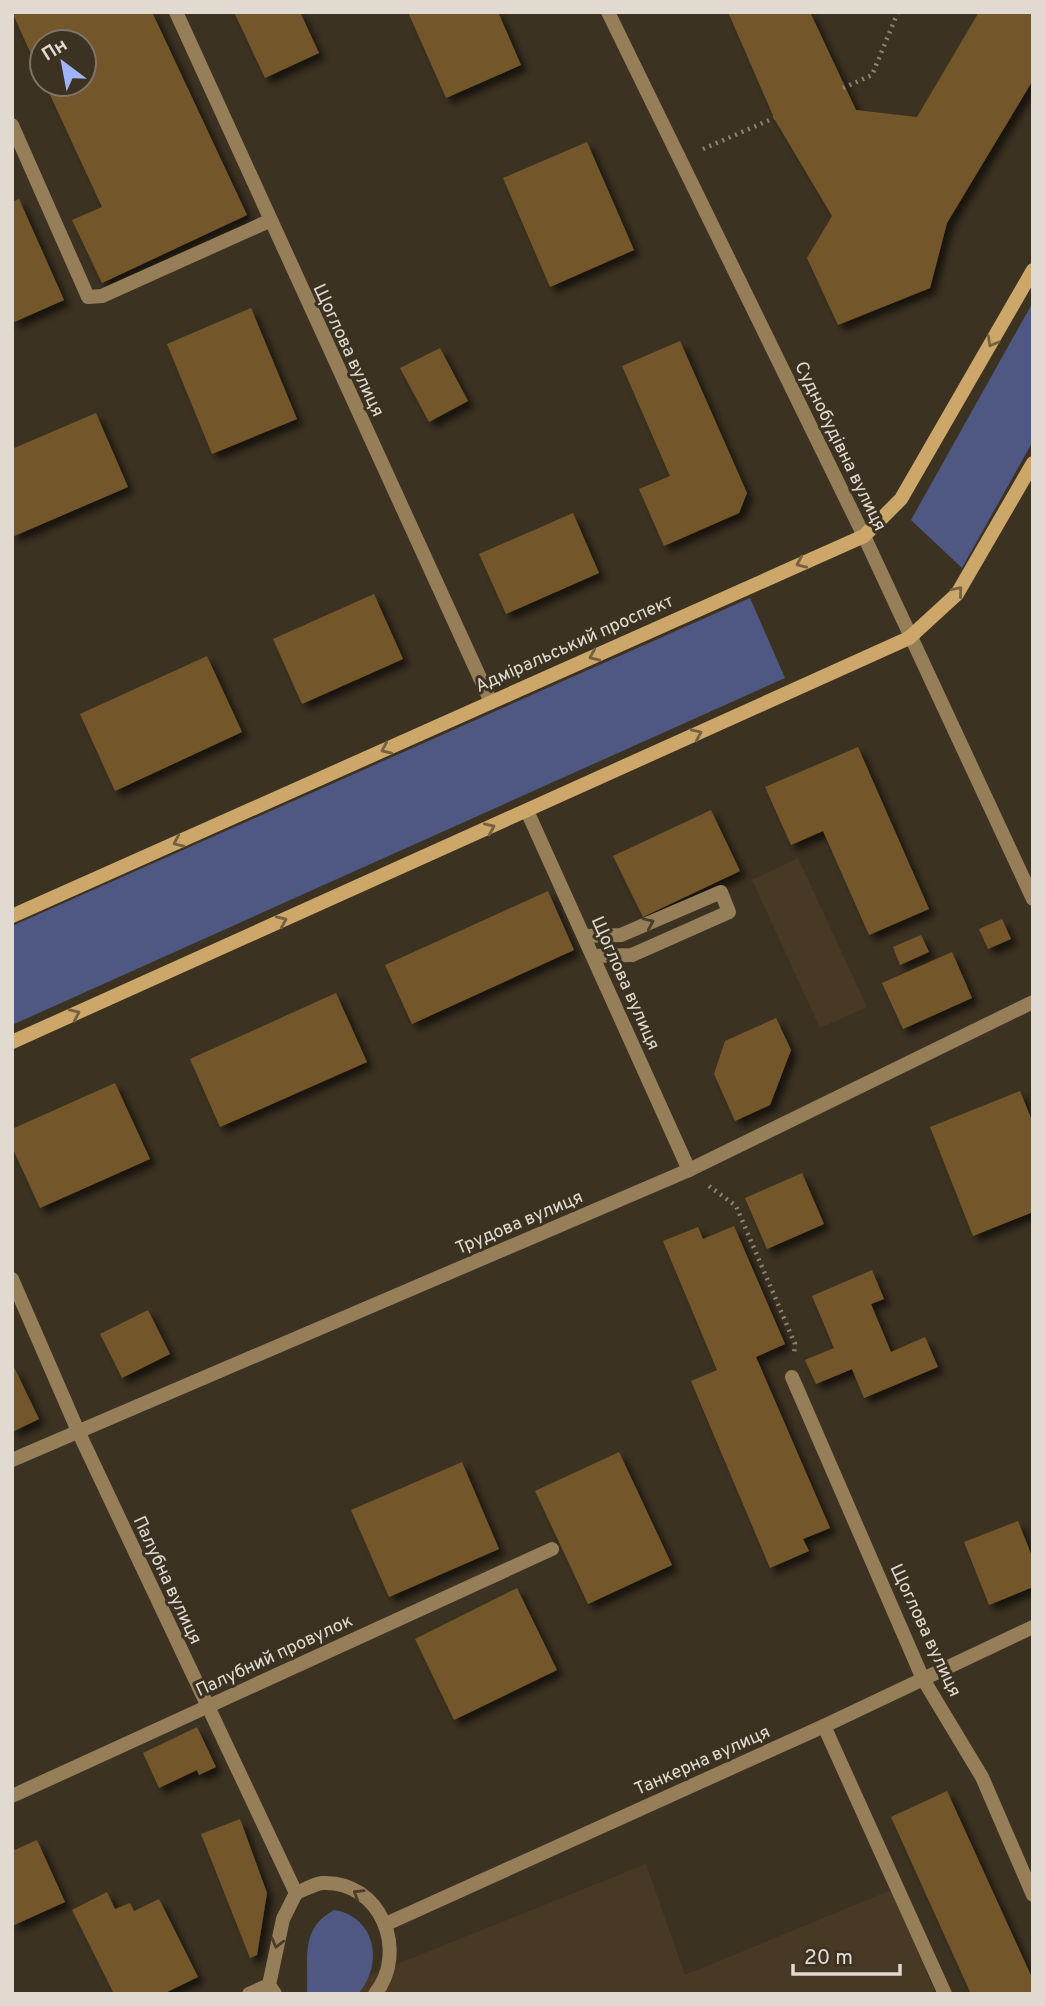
<svg xmlns="http://www.w3.org/2000/svg" width="1045" height="2006" viewBox="0 0 1045 2006" font-family="Overpass,sans-serif">
<style>
.built{fill:#473923}
.green{fill:#4e5882}
.building{fill:#735729;filter:url(#shadow)}
.lines{fill:none;stroke-linecap:round;stroke-linejoin:round}
.path{stroke:#8c8376;stroke-width:4.5;stroke-dasharray:2 5;stroke-linecap:butt}
.lane{stroke:#967e59;stroke-width:14}
.street{stroke:#967e59;stroke-width:14}
.secondary{stroke:#cda76a;stroke-width:14}
.oneway{stroke:#76613f}
.oneway2{stroke:#4a3d2a}
.labels{text-anchor:middle;stroke-width:6;stroke-linejoin:round;paint-order:stroke}
.street-label{font-size:18px;fill:#e0dad0;stroke:#3c3222}
</style>
<defs>
<filter id="shadow"><feDropShadow dx="6" dy="6" stdDeviation="3.5" flood-color="#0009"/></filter>
</defs>
<rect width="100%" height="100%" fill="#3c3222"/>
<g class="built">
<path d="M798,858l69,149 -47,21 -68,-148z"/>
<path d="M646,1864l39,111 206,-85 45,104h-601v-5z"/>
</g>
<g class="green">
<path d="M1033,302v139l-71,127 -51,-48z"/>
<path d="M750,598l35,80 -773,347v-99z"/>
<path d="M334,1910c41,6 51,54 24,84h-51c2,-36 -8,-65 27,-84z"/>
</g>
<g class="building">
<path d="M12,12h140l95,203 -145,68 -30,-63 30,-13 -57,-123h39v-42h-42v36z"/>
<path d="M234,12h66l19,41 -54,25z"/>
<path d="M408,12h90l23,53 -75,33z"/>
<path d="M728,12h82l46,98 61,7 62,-105h54v68l-86,143 -17,65 -92,37 -31,-67 25,-42 -57,-96z"/>
<path d="M587,142l47,108 -84,37 -47,-109z"/>
<path d="M19,199l45,101 -52,23v-121z"/>
<path d="M251,308l46,111 -85,35 -45,-110z"/>
<path d="M680,341l67,152 -8,20 -75,33 -25,-57 31,-13 -48,-110z"/>
<path d="M440,348l28,53 -39,21 -29,-54z"/>
<path d="M96,413l32,74 -116,50v-88z"/>
<path d="M573,513l26,60 -93,41 -27,-60z"/>
<path d="M374,594l29,65 -101,45 -29,-65z"/>
<path d="M207,656l35,76 -127,59 -35,-77z"/>
<path d="M858,747l71,162 -60,26 -46,-104 -32,14 -26,-58z"/>
<path d="M711,810l29,61 -97,46 -30,-61z"/>
<path d="M548,891l26,59 -162,74 -27,-59z"/>
<path d="M1002,919l9,20 -23,10 -9,-20z"/>
<path d="M921,935l8,17 -29,13 -7,-18z"/>
<path d="M952,952l20,46 -69,31 -21,-46z"/>
<path d="M336,993l31,69 -147,65 -30,-68z"/>
<path d="M776,1018l15,32 -21,55 -35,16 -21,-47 11,-33z"/>
<path d="M115,1083l35,76 -110,49 -28,-61v-18z"/>
<path d="M1020,1091l13,32v89l-60,24 -43,-109z"/>
<path d="M802,1173l22,51 -57,25 -22,-51z"/>
<path d="M734,1226l51,118 -29,13 74,171 -27,11 6,12 -39,17 -79,-187 26,-11 -54,-129 35,-14 5,12z"/>
<path d="M872,1270l12,29 -13,5 20,48 34,-15 13,30 -74,31 -12,-29 -36,15 -11,-24 29,-12 -22,-52z"/>
<path d="M148,1310l22,44 -48,24 -22,-44z"/>
<path d="M14,1367l25,52 -27,13v-64z"/>
<path d="M619,1452l53,113 -84,39 -53,-113z"/>
<path d="M462,1462l37,87 -110,48 -38,-87z"/>
<path d="M1018,1521l15,38v28l-44,18 -25,-63z"/>
<path d="M517,1588l40,82 -103,50 -39,-81z"/>
<path d="M197,1727l19,40 -17,8 -2,-5 -38,18 -16,-35z"/>
<path d="M947,1791l86,189v14h-62l-80,-177z"/>
<path d="M240,1819l27,74 -10,62 -7,3 -49,-124z"/>
<path d="M37,1840l28,62 -53,24v-75z"/>
<path d="M107,1892l8,17 15,-6 4,8 25,-12 39,78 -35,17h-49l-42,-84z"/>
</g>
<g class="lines">
<g class="path">
<path d="M843,88l29,-13 26,-63"/>
<path d="M703,149l71,-31"/>
<path d="M709,1186l27,20 59,138 -1,11"/>
</g>
<g class="lane">
<path d="M12,125l76,172 14,-1 167,-75"/>
<path d="M584,936l37,-1 100,-43 8,20 -97,43 -39,1"/>
</g>
<g class="street">
<path d="M176,12l315,690"/>
<path d="M608,12l256,524 169,363"/>
<path d="M527,811l162,359"/>
<path d="M12,1279l66,152 218,462"/>
<path d="M792,1377l131,302 59,98 51,118"/>
<path d="M12,1460l677,-290 344,-168"/>
<path d="M824,1726l121,268"/>
<path d="M12,1796l540,-247"/>
<path d="M386,1924l438,-198 209,-99"/>
<path d="M249,1994l20,-9"/>
<path d="M275,1994l-6,-9 14,-66 13,-26c8,-3 18,-9 26,-10 59,-3 87,69 53,111"/>
</g>
<g class="secondary">
<path d="M12,916l852,-380 37,-37 132,-229"/>
<path d="M12,1042l897,-404 48,-44 76,-131"/>
</g>
</g>
<defs><path id="oneway-chevron" d="M-2-3.5L2.5 0L-2 3.5" fill="none" stroke-width="1.6" stroke-linecap="round" stroke-linejoin="round" transform="scale(1.75)"/></defs>
<g class="oneway">
<use href="#oneway-chevron" transform="translate(992 342) rotate(120)"/>
<use href="#oneway-chevron" transform="translate(801 563) rotate(156)"/>
<use href="#oneway-chevron" transform="translate(958 591) rotate(-50)"/>
<use href="#oneway-chevron" transform="translate(594 656) rotate(156)"/>
<use href="#oneway-chevron" transform="translate(697 734) rotate(-24)"/>
<use href="#oneway-chevron" transform="translate(386 749) rotate(156)"/>
<use href="#oneway-chevron" transform="translate(490 828) rotate(-24)"/>
<use href="#oneway-chevron" transform="translate(178 842) rotate(156)"/>
<use href="#oneway-chevron" transform="translate(282 921) rotate(-24)"/>
<use href="#oneway-chevron" transform="translate(75 1014) rotate(-24)"/>
</g>
<g class="oneway2">
<use href="#oneway-chevron" transform="translate(649 923) rotate(-24)"/>
<use href="#oneway-chevron" transform="translate(358 1894) rotate(-149)"/>
<use href="#oneway-chevron" transform="translate(277 1943) rotate(105)"/>
</g>
<g class="labels">
<g class="street-label">
<text transform="translate(349 350) rotate(65)" y="6">Щоглова вулиця</text>
<text transform="translate(841 446) rotate(64)" y="6">Суднобудівна вулиця</text>
<text transform="translate(574 643) rotate(-24)" y="6">Адміральський проспект</text>
<text transform="translate(626 983) rotate(66)" y="6">Щоглова вулиця</text>
<text transform="translate(519 1222) rotate(-23)" y="6">Трудова вулиця</text>
<text transform="translate(168 1580) rotate(65)" y="6">Палубна вулиця</text>
<text transform="translate(926 1630) rotate(65)" y="6">Щоглова вулиця</text>
<text transform="translate(274 1655) rotate(-25)" y="6">Палубний провулок</text>
<text transform="translate(702 1760) rotate(-24)" y="6">Танкерна вулиця</text>
</g>
</g>
<rect width="1045" height="2006" fill="none" stroke="#e0dad0" stroke-width="28"/>
<g transform="translate(63 63) rotate(328)"><circle r="33" fill="#3c3222" stroke="#7e7568" stroke-width="2"/>
<path d="M0-5L12 26L0 18L-12 26Z" fill="#a0b3fd"/>
<text y="-10" font-size="19" font-weight="bold" text-anchor="middle" fill="#e0dad0">Пн</text>
</g>
<path d="M793 1964v10h107v-10" fill="none" stroke="#e0dad0" stroke-width="3.5"/>
<text x="804" y="1964" font-size="21" fill="#e0dad0" stroke="#3c3222" stroke-width="5" paint-order="stroke">20 m</text>
</svg>
